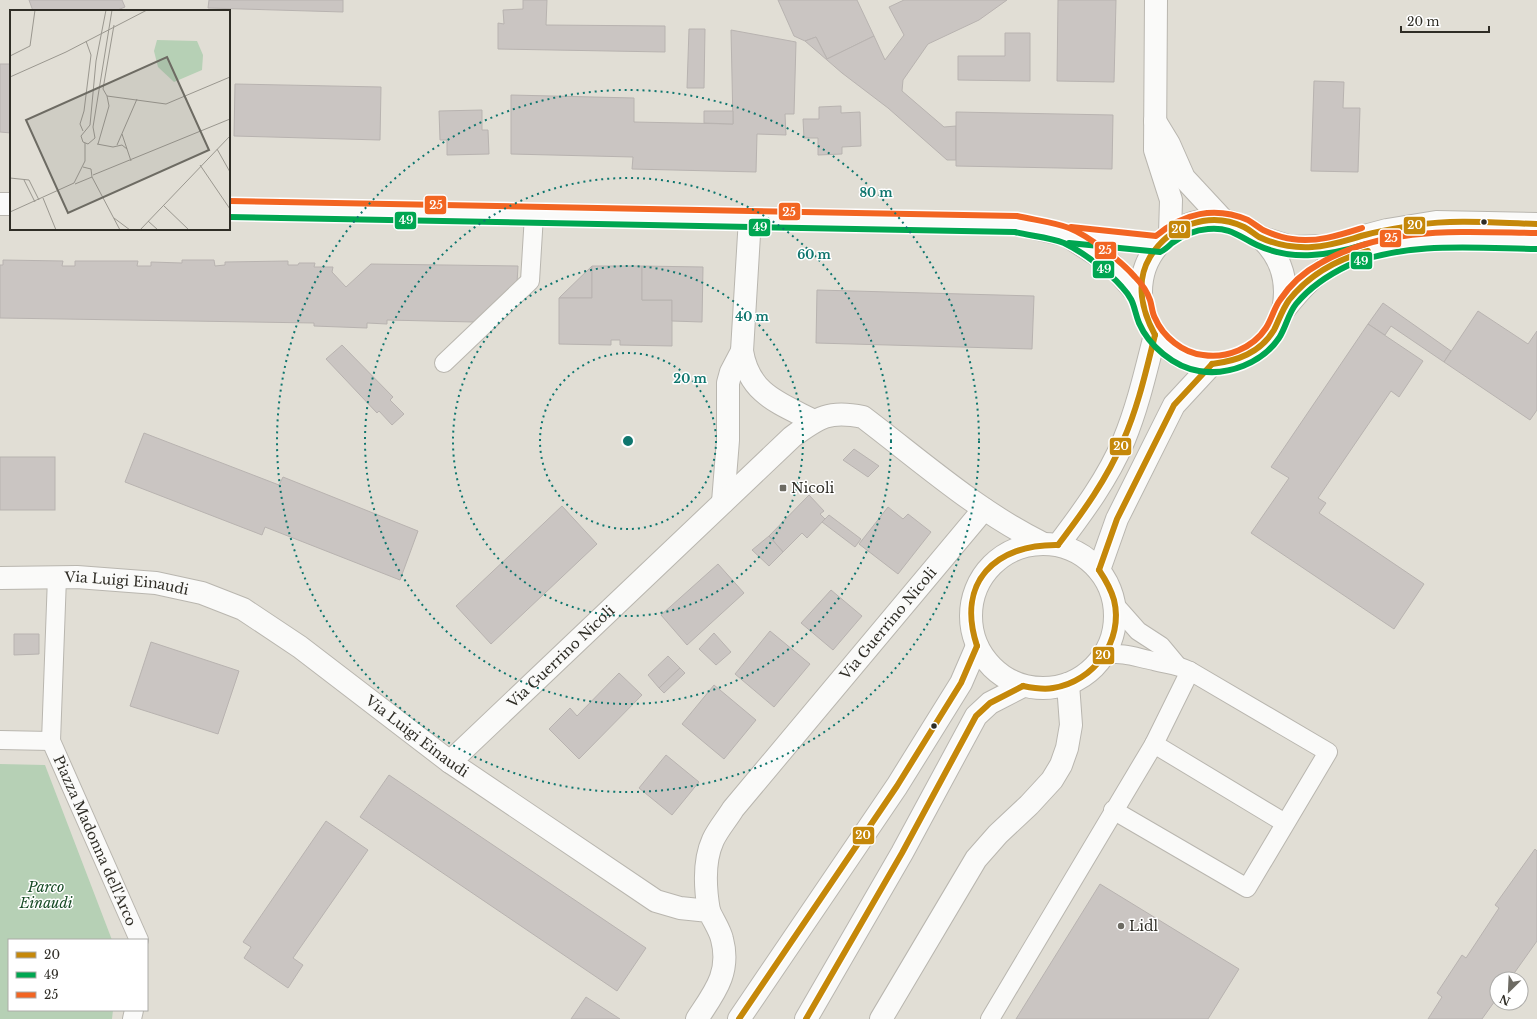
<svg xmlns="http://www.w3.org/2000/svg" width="1537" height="1019" viewBox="0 0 1537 1019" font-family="'Libre Baskerville',serif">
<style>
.park{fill:#b6d0b5}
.building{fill:#cac5c2;stroke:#b8b3b0}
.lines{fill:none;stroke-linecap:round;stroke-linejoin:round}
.lane-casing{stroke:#b9b6af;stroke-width:20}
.street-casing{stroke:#b9b6af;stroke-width:24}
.secondary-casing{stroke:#b9b6af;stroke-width:24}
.lane{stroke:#fafaf9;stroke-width:18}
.street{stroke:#fafaf9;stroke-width:22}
.secondary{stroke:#fafaf9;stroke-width:22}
.bus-1-casing{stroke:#fff;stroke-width:9}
.bus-2-casing{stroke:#fff;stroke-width:9}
.bus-3-casing{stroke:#fff;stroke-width:9}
.bus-1{stroke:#c5880a;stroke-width:6}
.bus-2{stroke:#00a651;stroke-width:6}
.bus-3{stroke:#f26522;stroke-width:6}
.ring{fill:none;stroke:#0f766e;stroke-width:2;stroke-dasharray:2 4}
.bus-dot{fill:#2f2d26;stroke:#fff;stroke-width:1.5}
.poi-dot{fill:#6d6b63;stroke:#fff;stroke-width:1.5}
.labels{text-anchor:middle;stroke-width:3;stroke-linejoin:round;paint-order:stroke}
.poi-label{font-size:14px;fill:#2f2d26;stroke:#fff;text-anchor:start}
.street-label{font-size:14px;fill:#2f2d26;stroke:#fff}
.park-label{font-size:14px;font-style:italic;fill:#174b25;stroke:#fff}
.inset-road{fill:none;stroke:#9a978f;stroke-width:1}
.view{fill:#6d6b63;fill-opacity:0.15;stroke:#6d6b63;stroke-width:2}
.inset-edge{fill:none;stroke:#2f2d26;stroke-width:2}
.centre{fill:#0f766e;stroke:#fff;stroke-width:2}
.ring-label{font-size:12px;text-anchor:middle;font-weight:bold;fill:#0f766e;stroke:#fff;stroke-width:3;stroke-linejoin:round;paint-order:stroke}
.line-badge{stroke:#fff;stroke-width:1.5}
.badge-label{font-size:11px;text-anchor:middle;font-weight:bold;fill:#fff}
</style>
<rect width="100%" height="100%" fill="#e1ded5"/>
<path class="park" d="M0,764l45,1 67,175h-103v70h104l-1,9h-112z"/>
<g class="building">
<path d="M29,0h93l3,7 -10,4h-82z"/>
<path d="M209,0h134v12l-135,-4z"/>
<path d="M523,0h24l-1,25 119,1v26l-167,-3v-26l6,1 -1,-14 20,-1z"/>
<path d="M778,0h79l17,36 -47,23 -11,-22 -11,4 -11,-5z"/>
<path d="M904,0h103l-28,20 -51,24 -25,36 -1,11 42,36 12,-1v34h-9l-59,-52 -46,-35 -37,-32 11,-4 11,22 47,-23 11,24 19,-25 -15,-28z"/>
<path d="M1058,0h58l-2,82 -57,-1z"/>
<path d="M689,29h16l-1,59h-17z"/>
<path d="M731,30l65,12 -2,72h-9l1,21 -29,-1 -1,38 -124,-3 1,-12 -122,-3v-59l123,3v24l99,2z"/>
<path d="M1005,33h25v48l-72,-1v-24h47z"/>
<path d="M0,64h11v69l-11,-1z"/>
<path d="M1314,81l30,1 -1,26h17l-2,64 -47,-1z"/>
<path d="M235,84l146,3 -1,53 -146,-4z"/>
<path d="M841,106v7l19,-1 1,34 -19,1v7l-24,1v-17h-14l-1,-19h16v-12z"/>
<path d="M482,110v20h6l1,24 -42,1v-15h-7l-1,-29z"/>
<path d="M704,111h29v13l-29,-1z"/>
<path d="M956,112l157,3 -1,54 -156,-3z"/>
<path d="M3,260l60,1 -1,5h13v-5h63l-1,5h14v-4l31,1v-3h32l1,6 10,-1v-3l63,-1v4h10l1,-2h16l-1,4h19l-1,5 14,15 25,-23 147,2 -1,17 -43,39 -87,-2v4l-20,-1v5l-53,-2v-3l-314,-5v-53h3z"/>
<path d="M592,266v32h-33l2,-2z"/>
<path d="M592,266h50v34h30v46l-52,-1v-5h-9v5l-52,-1v-46h33z"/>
<path d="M642,266l61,1 -1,55 -30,-1v-21h-30z"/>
<path d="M817,290l217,6 -2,53 -216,-6z"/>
<path d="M1383,303l68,48 -7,11 -53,-36 -6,9 -17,-11z"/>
<path d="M1478,311l50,33 9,-13v79l-7,10 -86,-58z"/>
<path d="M1368,324l55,37 -24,36 -8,-6 -73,107 8,5 -7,10 105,71 -30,45 -143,-96 38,-55 -18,-11z"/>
<path d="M342,345l51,52 -3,3 14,14 -12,11 -13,-14 -2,2 -51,-54z"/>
<path d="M144,433l135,52 4,-8 135,54 -18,49 -135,-53 -3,8 -137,-53z"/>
<path d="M854,449l25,17 -11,11 -25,-17z"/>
<rect x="0" y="457" width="55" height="53"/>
<path d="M809,495l15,16 -4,3 5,5 -18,19 -5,-5 -19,19 -14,-16z"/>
<path d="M562,506l35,38 -106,100 -35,-38z"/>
<path d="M888,507l15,12 5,-5 23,18 -33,42 -39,-30z"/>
<path d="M829,515l32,24 -6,8 -33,-25z"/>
<path d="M769,536l14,16 -14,14 -17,-16z"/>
<path d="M718,564l26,29 -57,52 -26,-30z"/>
<path d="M831,590l31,26 -29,34 -32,-27z"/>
<path d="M770,631l40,33 -36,43 -39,-33z"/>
<path d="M714,633l17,19 -15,13 -17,-16z"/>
<path d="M14,634h25v20l-25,1z"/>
<path d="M151,642l88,29 -21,63 -88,-28z"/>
<path d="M668,656l12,12 -21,20 -11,-13z"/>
<path d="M680,668l5,5 -21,20 -5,-5z"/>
<path d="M619,673l23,22 -63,64 -30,-30 21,-21 7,8z"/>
<path d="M714,685l42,35 -32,39 -42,-35z"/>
<path d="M666,755l33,27 -27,33 -33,-27z"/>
<path d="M389,775l257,173 -29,43 -257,-174z"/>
<path d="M326,821l42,29 -75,108 10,7 -15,23 -44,-30 7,-11 -8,-5z"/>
<path d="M1535,849l2,2v90l-27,38h-13v19l-15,21h-54l14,-22 -5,-4 25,-38 4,3 33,-50 -4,-3z"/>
<path d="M1100,884l139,85 -31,50h-192z"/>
<path d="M586,997l34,22h-49z"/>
</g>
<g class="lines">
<defs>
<g id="lane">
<path d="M444,363l86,-82 4,-66"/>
<path id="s1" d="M57,577l-6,164 88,199"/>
<path d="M1115,605l23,26 23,15 15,18"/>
<path d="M0,740l51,1"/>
<path d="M1154,744l131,79"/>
<path d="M1113,810l134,78 81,-136 -138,-81"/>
<path d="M132,1019l2,-9"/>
<path d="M990,1019l164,-275 36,-73c-15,-7 -21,-6 -36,-10 -20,-4 -29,-9 -50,-6"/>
</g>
<g id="street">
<path d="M750,218l-8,133c7,43 37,52 72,70"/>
<path d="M723,502l5,-62v-57l3,-11 11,-21"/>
<path id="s2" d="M0,578l77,-1 79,6 46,10 41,16 57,38 150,115 206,139 24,7 29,3c4,9 11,19 13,28 9,34 -8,54 -25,80"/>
<path id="s3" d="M450,762l342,-325c27,-20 37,-27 71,-20 58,44 114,94 179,126"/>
<path id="s4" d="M709,911c-4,-23 -6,-49 4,-71 5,-11 14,-21 20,-31l251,-300"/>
<path d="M881,1019l95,-160 22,-25 31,-29 23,-25 9,-15 6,-17 4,-23 -3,-41"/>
</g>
<g id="secondary">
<path d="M1156,0l-1,150 16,50 -1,34"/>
<path d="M1155,121l14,23 15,34 39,42"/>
<path d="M0,204h11"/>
<path d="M229,209l787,15 50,11 93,9"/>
<circle cx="1213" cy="292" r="72"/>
<path d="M1069,237l42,27 30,34"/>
<path d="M1259,237l32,10 36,-1 60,-16 49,-8 101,2"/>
<path d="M1283,311c16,-20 32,-39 56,-51 55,-27 137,-19 198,-19"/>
<circle cx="1043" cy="616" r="72"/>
<path d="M1058,545c25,-33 50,-67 66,-105 14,-34 22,-70 31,-105"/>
<path d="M1099,570l18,-51 57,-114 38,-41"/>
<path d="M739,1019l158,-233 64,-103 16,-37"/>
<path d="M806,1019l96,-166 74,-137 14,-13 33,-17"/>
</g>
</defs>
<use href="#lane" class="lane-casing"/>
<use href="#street" class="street-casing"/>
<use href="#secondary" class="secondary-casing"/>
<use href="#lane" class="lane"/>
<use href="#street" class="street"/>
<use href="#secondary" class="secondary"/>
<defs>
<g id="bus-1">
<path d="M1155,335c-13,-24 -20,-53 -5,-78 19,-31 59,-47 94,-30 6,3 10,7 15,10 17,8 35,11 53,10 19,-1 35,-7 53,-12 17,-5 34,-7 51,-10 40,-6 81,-2 121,-1"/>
<path d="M1212,364c25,-3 48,-11 62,-34 5,-10 8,-20 15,-30 20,-25 49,-41 79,-49"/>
<path d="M1058,545c25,-33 49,-66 65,-104 15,-34 23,-70 32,-106"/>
<path d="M1099,570l18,-51 57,-114 38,-41"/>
<path d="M977,646c-21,-64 18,-102 81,-101"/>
<path d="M1023,686c10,2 20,4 30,2 41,-6 71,-48 61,-88 -3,-11 -9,-21 -15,-30"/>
<path d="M739,1019l158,-233 64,-103 16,-37"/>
<path d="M806,1019l96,-166 74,-137 14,-13 33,-17"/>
</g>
<g id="bus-2">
<path d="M229,217l786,15c16,4 34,5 49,11 19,9 44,28 58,44 13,14 11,20 17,36 10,23 35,44 60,48 29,5 63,-8 80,-33 7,-11 9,-24 17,-34 14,-17 34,-30 53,-39 59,-24 126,-17 188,-16"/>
<path d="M1069,243l91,9c5,-2 8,-5 12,-9 11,-8 23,-13 36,-14 23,-2 30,7 49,16 36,17 73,10 109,-1"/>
</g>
<g id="bus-3">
<path d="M229,201l788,15c17,4 36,6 52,12 20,8 52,33 66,49 6,6 12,14 15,23 2,6 2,13 5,18 8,19 28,35 48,37 23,4 50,-7 63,-27 6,-9 8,-20 14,-28 10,-15 24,-28 39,-36 66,-39 144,-32 218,-31"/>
<path d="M1071,227l85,9c27,-23 59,-30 92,-16 5,3 10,7 15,10 9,4 20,8 29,9 24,4 48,-4 70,-11"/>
</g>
</defs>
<use href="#bus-1" class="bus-1-casing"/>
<use href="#bus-2" class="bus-2-casing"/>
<use href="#bus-3" class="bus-3-casing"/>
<use href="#bus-1" class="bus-1"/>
<use href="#bus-2" class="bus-2"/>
<use href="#bus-3" class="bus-3"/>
</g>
<g class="ring">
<circle cx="628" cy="441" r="88"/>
<circle cx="628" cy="441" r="175"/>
<circle cx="628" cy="441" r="263"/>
<circle cx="628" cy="441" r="351"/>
</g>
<g class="bus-dot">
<circle cx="1484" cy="222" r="3.5"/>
<circle cx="934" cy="726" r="3.5"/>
</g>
<g class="poi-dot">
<rect x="779" y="484" width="8" height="8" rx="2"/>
<circle cx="1121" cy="926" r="4"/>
</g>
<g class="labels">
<g class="poi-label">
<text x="791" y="493">Nicoli</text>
<text x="1129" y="931">Lidl</text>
</g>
<g class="street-label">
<text dy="5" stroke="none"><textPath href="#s2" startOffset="127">Via Luigi Einaudi</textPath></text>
<text dy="5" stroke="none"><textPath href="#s4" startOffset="351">Via Guerrino Nicoli</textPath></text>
<text dy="5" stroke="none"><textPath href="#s3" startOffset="153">Via Guerrino Nicoli</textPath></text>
<text dy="5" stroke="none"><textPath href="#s2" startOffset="463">Via Luigi Einaudi</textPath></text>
<text dy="5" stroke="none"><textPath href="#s1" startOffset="273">Piazza Madonna dell'Arco</textPath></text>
</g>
<g class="park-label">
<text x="46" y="892">Parco<tspan x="46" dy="16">Einaudi</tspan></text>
</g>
</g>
<g transform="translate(10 10)">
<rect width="220" height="220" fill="#e1ded5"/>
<path d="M147,30l40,1 6,14 -1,15 -28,12 -16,-15 -4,-16z" fill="#b6d0b5"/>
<path class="inset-road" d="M96,0l-10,51 -6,64 -9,11 2,6 5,2 7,-6 -2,-11 19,-117M104,15l-11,64 4,7 59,8 64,-27M0,46l20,-10 5,-36M0,67l56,-25 81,-42M73,121l-3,-7 4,-13 7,-56 -5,-14M112,124l9,27M87,134l16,3 9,-2 5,4M88,134l11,-38 -2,-10M107,135l20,-46M207,139l13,23M190,155l30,44M83,165l137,-56M82,167l28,53M0,168l19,2 10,20M14,170l11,22M65,174l17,-7 -1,-8 -8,-2M33,188l13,32M153,195l26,25M0,202l64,-29 11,-22v-18M104,208l16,12M138,211l10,9M130,220l90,-94"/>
<path class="view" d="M157,47l42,93 -141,63 -42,-93z"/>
<rect width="220" height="220" class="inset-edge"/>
</g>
<circle cx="628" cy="441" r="6" class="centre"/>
<g class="ring-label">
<text x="876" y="197">80 m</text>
<text x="814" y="259">60 m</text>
<text x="752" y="321">40 m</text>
<text x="690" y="383">20 m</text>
</g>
<g class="line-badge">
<rect x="424" y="195" width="23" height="20" rx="4" fill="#f26522"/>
<rect x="778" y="202" width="23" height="19" rx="4" fill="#f26522"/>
<rect x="394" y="211" width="23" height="19" rx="4" fill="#00a651"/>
<rect x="1403" y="216" width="23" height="19" rx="4" fill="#c5880a"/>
<rect x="748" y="218" width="23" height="19" rx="4" fill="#00a651"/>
<rect x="1168" y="220" width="23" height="19" rx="4" fill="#c5880a"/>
<rect x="1379" y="229" width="23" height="19" rx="4" fill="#f26522"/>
<rect x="1094" y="241" width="23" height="19" rx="4" fill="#f26522"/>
<rect x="1350" y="251" width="23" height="19" rx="4" fill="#00a651"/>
<rect x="1092" y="260" width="23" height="19" rx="4" fill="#00a651"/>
<rect x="1109" y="437" width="23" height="19" rx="4" fill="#c5880a"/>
<rect x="1092" y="646" width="23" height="19" rx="4" fill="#c5880a"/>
<rect x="852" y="826" width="23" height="19" rx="4" fill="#c5880a"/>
</g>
<g class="badge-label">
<text x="436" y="209">25</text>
<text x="789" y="216">25</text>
<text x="406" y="224">49</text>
<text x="1415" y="229">20</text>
<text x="760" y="231">49</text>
<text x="1179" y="233">20</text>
<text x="1391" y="242">25</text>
<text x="1105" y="254">25</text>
<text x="1361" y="265">49</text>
<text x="1104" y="273">49</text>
<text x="1121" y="450">20</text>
<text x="1103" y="659">20</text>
<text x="863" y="839">20</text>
</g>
<rect x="8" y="939" width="140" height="72" fill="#ffffff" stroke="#acaba8"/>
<rect x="16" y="952" width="20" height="6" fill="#c5880a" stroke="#acaba8"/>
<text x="44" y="959" font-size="12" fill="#2f2d26">20</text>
<rect x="16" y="972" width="20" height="6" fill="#00a651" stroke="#acaba8"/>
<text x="44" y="979" font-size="12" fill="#2f2d26">49</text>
<rect x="16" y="992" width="20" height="6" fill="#f26522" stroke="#acaba8"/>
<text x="44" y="999" font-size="12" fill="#2f2d26">25</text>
<g transform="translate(1509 991) rotate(204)"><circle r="19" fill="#ffffff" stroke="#acaba8"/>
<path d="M0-3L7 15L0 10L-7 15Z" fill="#6d6b63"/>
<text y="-6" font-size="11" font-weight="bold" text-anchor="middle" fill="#2f2d26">N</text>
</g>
<path d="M1401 26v6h88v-6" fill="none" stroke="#2f2d26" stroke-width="2"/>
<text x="1407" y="26" font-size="12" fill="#2f2d26" stroke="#ffffff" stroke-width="3" paint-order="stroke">20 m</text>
</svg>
